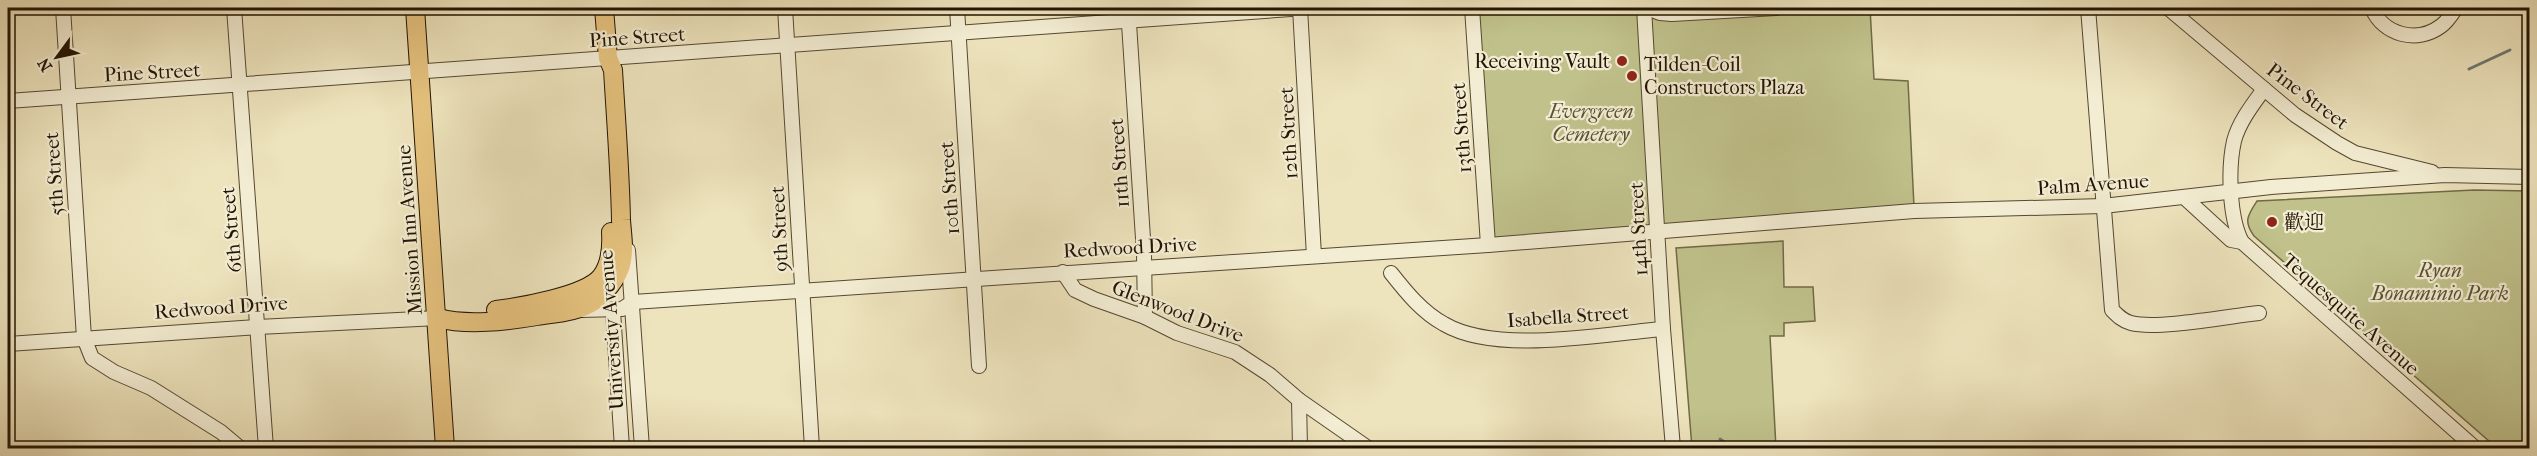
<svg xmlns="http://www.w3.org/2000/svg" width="2537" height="456" viewBox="0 0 2537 456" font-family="'IM FELL French Canon','Noto Serif SC',serif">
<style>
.green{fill:#c0c18b;stroke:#716a48;stroke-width:1.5}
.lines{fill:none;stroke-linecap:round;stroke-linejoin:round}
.stream{stroke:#6c7872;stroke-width:3}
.minor-casing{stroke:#554832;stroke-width:16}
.major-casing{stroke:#221404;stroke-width:20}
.minor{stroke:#f3edd3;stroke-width:14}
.major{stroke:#e6c27e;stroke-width:18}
.poi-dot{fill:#8f2418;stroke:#f3edd3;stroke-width:2}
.labels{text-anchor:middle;stroke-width:4.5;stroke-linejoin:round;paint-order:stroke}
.street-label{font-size:20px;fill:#221404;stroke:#f3edd3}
.poi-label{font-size:20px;fill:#221404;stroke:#f3edd3;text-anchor:start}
.park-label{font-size:20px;font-style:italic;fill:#595133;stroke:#f3edd3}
</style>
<rect width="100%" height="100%" fill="#ede3bc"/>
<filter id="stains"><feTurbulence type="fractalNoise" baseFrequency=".00333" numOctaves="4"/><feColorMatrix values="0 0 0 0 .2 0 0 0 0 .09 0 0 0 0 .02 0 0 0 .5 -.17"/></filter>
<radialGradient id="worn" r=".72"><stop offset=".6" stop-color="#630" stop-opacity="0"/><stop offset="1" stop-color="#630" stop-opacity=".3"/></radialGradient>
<g class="green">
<path d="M1469,8h401l4,71 34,2 6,126 -431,39z"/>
<path d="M2474,190l55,1v257h-32l-243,-212c-11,-15 -6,-21 3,-35z"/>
<path d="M1783,241l1,46h29l2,34 -31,2v13h-14l6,112h-84l-16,-200z"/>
</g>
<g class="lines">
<g class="stream">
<path d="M2469,69l41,-19"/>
<path d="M1720,439l13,9"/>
</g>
<defs>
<g id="minor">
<path d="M63,8l21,330 8,20 22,14 37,16 70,44 19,16"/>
<path d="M234,8l32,440"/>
<path d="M785,8l27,440"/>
<path d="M957,8l22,358"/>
<path d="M1128,8l16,246 1,63"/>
<path d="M1300,8l14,248"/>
<path d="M1472,8l16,237"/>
<path d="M1644,8l19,321 10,119"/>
<path d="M1647,8l13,5 12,1 104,-6"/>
<path d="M2088,8l24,302c6,6 11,11 19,13 26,7 99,-7 128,-10"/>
<path d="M2168,8l127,107 42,28 18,10 77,19"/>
<path d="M2372,8c11,27 45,36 69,18 6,-4 11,-12 15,-18"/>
<path d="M2264,89c-11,15 -25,33 -30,52 -6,27 -5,77 8,101l233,206"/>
<path d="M8,101l1297,-93"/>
<path d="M2184,197l47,43 11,2"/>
<path d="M628,250l14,198"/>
<path d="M1063,272l12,18 19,9 51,18 32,16 58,19 35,23 29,25 69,48"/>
<path d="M1391,273c15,19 31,39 53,51 53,31 158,10 219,5"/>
<path d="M580,310l42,-1 11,-7 855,-57 426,-34 189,-5 168,-19 174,-12 85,2"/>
<path d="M613,311l9,137"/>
<path d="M8,344l250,-17 180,-9"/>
<path d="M1299,400l1,48"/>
</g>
<g id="major">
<path d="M415,8l30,440"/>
<path d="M496,310c25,-3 89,-14 105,-33 10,-13 11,-29 10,-45"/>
<path d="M438,318c30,8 68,3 99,-2 18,-3 41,-4 57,-15 11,-8 23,-22 27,-36 4,-15 1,-30 0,-45 -1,-50 -5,-100 -8,-150l-5,-12 -4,-50"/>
</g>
</defs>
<use href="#minor" class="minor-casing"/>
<use href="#major" class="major-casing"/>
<use href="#minor" class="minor"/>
<use href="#major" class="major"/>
</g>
<g class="poi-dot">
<circle cx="1622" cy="61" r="6"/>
<circle cx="1632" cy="76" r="6"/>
<circle cx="2272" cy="222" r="6"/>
</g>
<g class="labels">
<g class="street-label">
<text transform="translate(637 37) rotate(-4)" y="7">Pine Street</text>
<text transform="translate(152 72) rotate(-3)" y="7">Pine Street</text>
<text transform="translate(2308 96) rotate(37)" y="7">Pine Street</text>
<text transform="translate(1461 128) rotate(-94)" y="7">13th Street</text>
<text transform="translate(1288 133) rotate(-93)" y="7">12th Street</text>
<text transform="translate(1119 163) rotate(-94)" y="7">11th Street</text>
<text transform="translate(54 174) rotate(-94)" y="7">5th Street</text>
<text transform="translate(2093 184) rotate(-4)" y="7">Palm Avenue</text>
<text transform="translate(949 188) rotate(-94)" y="7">10th Street</text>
<text transform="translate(779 229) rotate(-93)" y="7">9th Street</text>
<text transform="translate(1638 229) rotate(-93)" y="7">14th Street</text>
<text transform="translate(231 230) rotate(-95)" y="7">6th Street</text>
<text transform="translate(409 230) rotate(-94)" y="7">Mission Inn Avenue</text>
<text transform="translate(1130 247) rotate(-3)" y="7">Redwood Drive</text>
<text transform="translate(221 307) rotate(-4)" y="7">Redwood Drive</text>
<text transform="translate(1178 311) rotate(21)" y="7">Glenwood Drive</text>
<text transform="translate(2351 314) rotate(41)" y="7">Tequesquite Avenue</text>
<text transform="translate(1568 316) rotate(-4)" y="7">Isabella Street</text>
<text transform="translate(611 330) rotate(-94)" y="7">University Avenue</text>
</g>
<g class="poi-label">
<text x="1610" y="68" text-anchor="end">Receiving Vault</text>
<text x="1644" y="71">Tilden-Coil<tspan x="1644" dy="23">Constructors Plaza</tspan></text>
<text x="2284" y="229">歡迎</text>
</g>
<g class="park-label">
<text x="1591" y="118">Evergreen<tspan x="1591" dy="23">Cemetery</tspan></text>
<text x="2440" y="277">Ryan<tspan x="2440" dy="23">Bonaminio Park</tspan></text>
</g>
</g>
<rect width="2537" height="456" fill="none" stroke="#ede3bc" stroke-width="30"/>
<rect x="9" y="9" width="2519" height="438" fill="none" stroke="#221404" stroke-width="3"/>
<rect x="15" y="15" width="2507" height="426" fill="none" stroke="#221404" stroke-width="1.5"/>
<g transform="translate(57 57) rotate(237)" stroke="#f3edd3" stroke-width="4.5" paint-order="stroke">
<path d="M0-4.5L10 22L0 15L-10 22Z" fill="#221404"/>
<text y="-9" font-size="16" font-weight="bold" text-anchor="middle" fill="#221404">N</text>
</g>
<rect width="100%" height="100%" filter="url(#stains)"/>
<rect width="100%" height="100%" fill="url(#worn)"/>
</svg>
